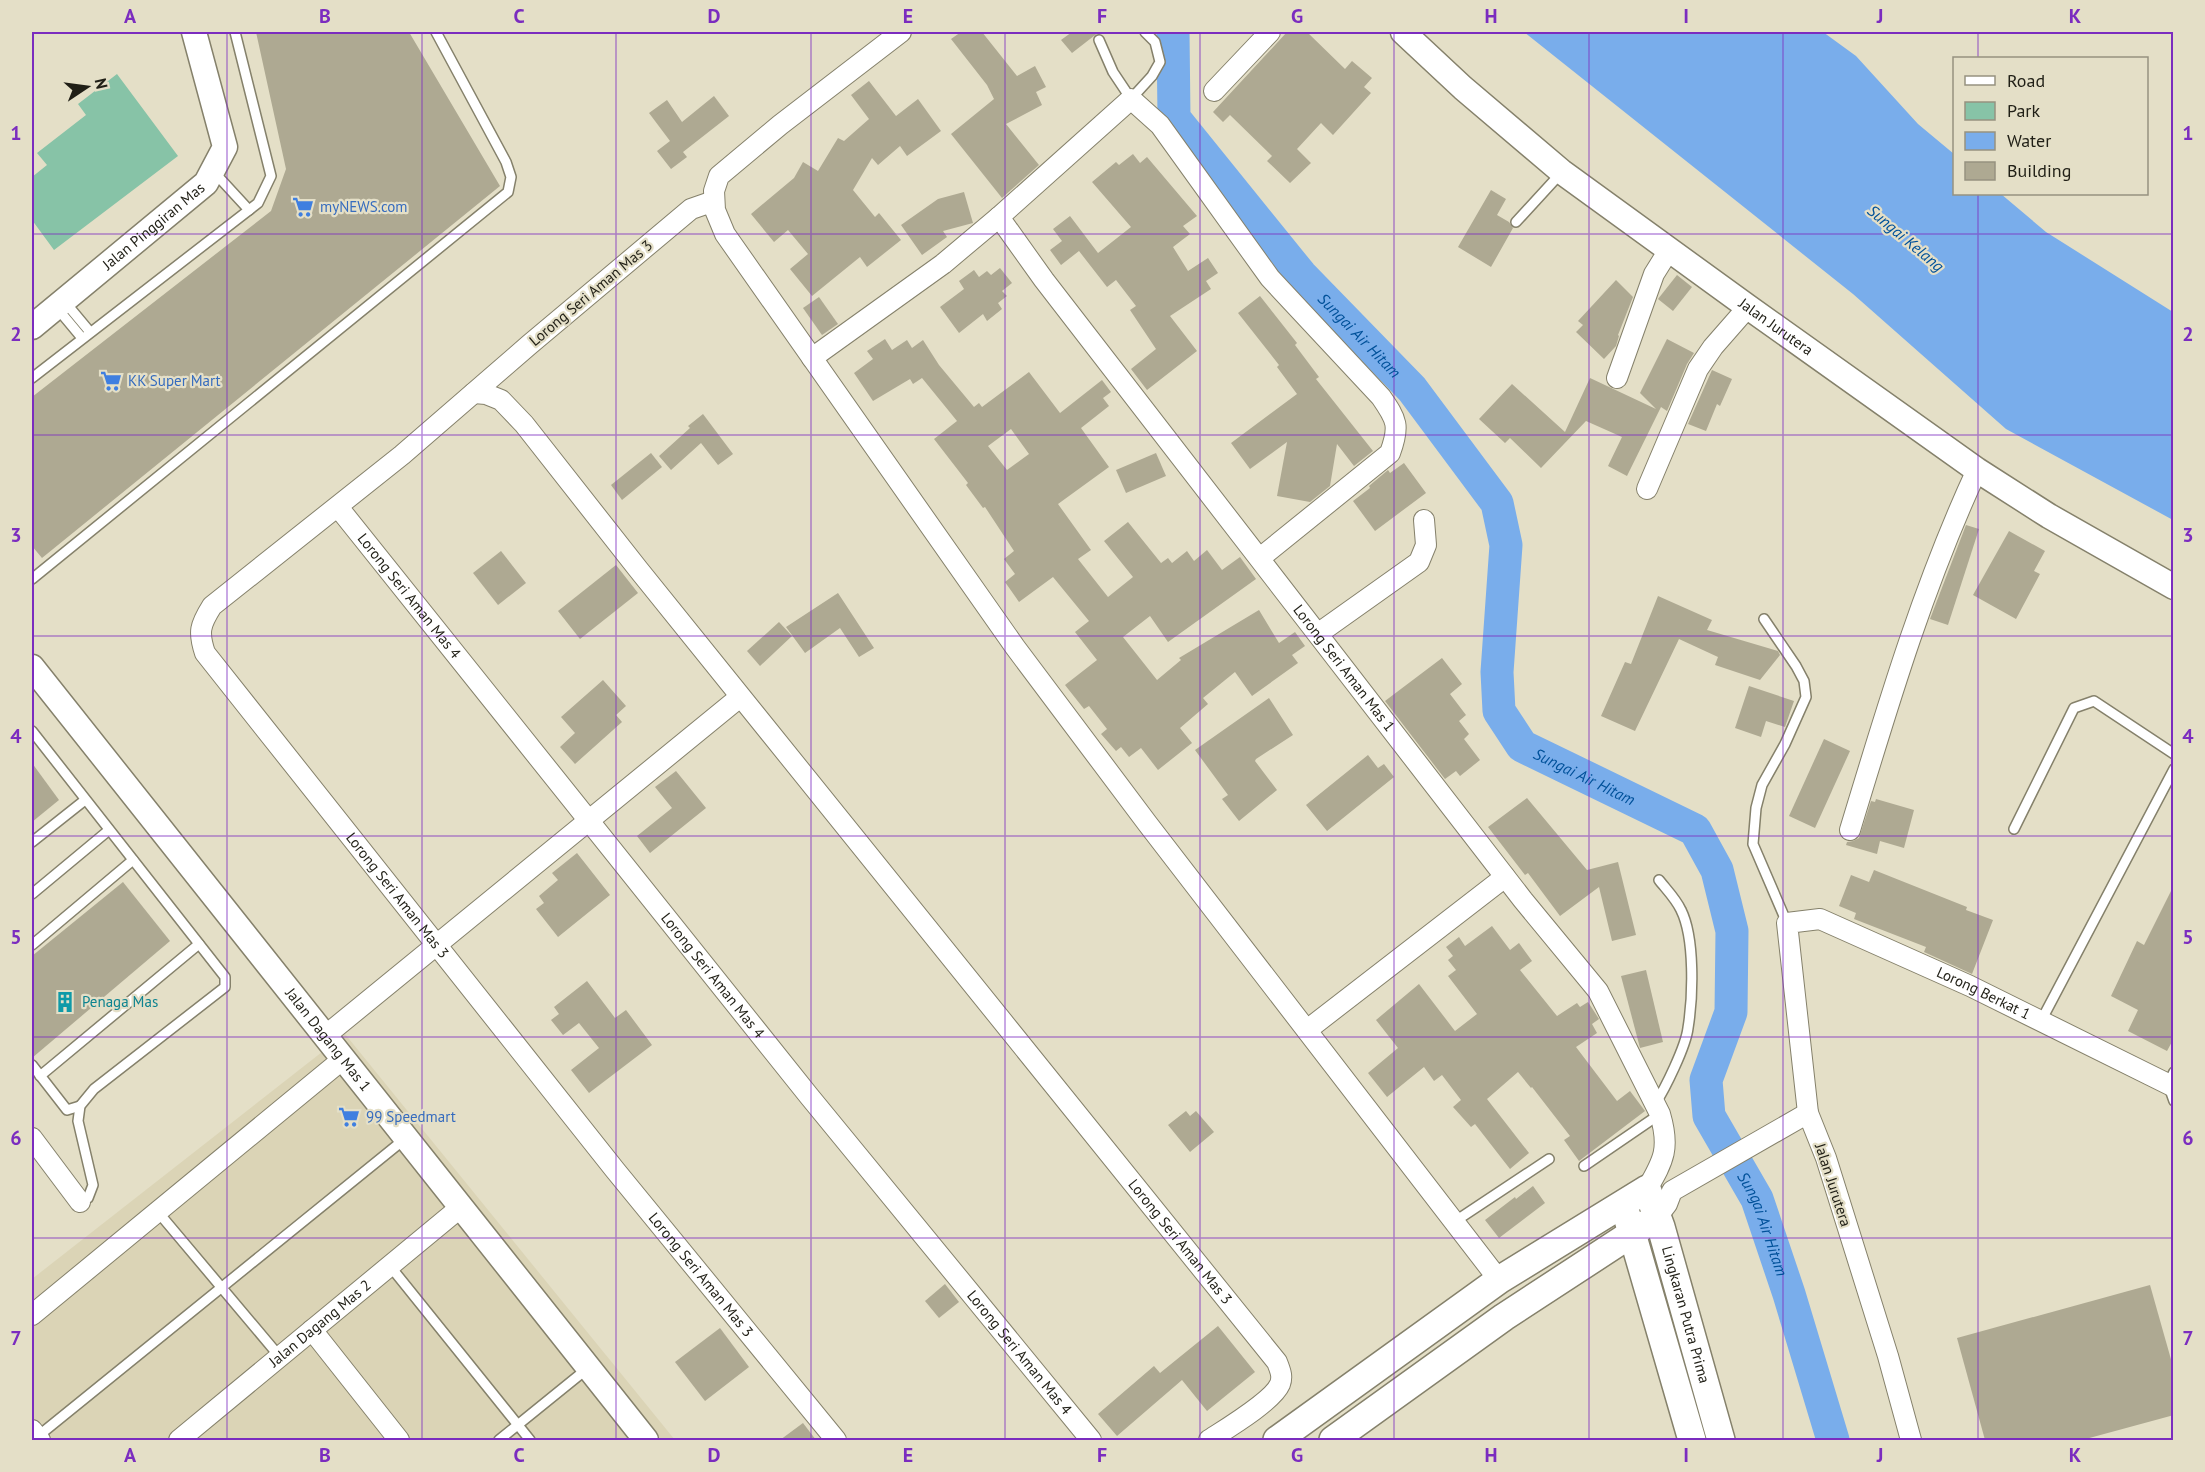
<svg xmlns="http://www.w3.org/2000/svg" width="2205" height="1472" viewBox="0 0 2205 1472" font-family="'PT Sans',sans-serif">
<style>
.built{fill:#dbd4b6}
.green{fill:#87c3a7}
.water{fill:#79adeb}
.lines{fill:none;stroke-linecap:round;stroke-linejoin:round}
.river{stroke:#79adeb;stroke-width:33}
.building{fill:#aea992;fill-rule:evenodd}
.service-casing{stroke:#85816b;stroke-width:12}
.minor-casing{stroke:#85816b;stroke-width:22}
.tertiary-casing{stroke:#85816b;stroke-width:27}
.secondary-casing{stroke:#85816b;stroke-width:30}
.service{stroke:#fff;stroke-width:9}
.minor{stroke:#fff;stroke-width:20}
.tertiary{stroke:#fff;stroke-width:24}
.secondary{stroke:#fff;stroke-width:27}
.grid{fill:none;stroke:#7b2cbf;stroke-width:1.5;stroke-opacity:0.55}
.labels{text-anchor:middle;stroke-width:4.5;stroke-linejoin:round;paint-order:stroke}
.shop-label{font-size:15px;fill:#366cbe;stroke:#e4dfc7;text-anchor:start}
.street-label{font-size:15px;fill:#201f16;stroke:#e4dfc7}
.culture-label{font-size:15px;fill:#0d838f;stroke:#e4dfc7;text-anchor:start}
.water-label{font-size:16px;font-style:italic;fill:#00519a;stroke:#e4dfc7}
.neatline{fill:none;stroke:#7b2cbf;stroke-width:2}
.grid-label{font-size:20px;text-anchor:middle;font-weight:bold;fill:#7b2cbf}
</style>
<rect width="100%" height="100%" fill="#e4dfc7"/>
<path class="built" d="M345,1034l330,406h-643v-161z"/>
<path class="green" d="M117,74l61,82 -124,94 -22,-30v-43l15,-12 -10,-12 49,-38 -8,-11z"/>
<path class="water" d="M1524,32h299l33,24 62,68 36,30v40h47l45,38 127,80v208l-167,-91 -153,-135z"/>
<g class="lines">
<path class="river" id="s1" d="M1173,32l1,86 127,157 111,114 85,114 9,42 -9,127 2,39 23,35 173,84 22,40 15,61 -1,81 -25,68 3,36 48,83 32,95 44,146"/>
</g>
<g class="building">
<path d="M256,32h153l91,154 -458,372 -10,-12v-149l239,-186 15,-42z"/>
<path d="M961,32h21l35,44 18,-10 11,21 -10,5 6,13 -36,19 33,41 -37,33 -51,-64 43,-35 -7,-14 -36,-46z"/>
<path d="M1072,32h27l-27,21 -11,-13z"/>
<path d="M1287,32h20l38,37 7,-8 20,17 -8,9 7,6 -38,42 -12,-12 -24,26 14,14 -21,20 -23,-22 5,-5 -42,-41 -7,7 -10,-10z"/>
<path d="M869,81l27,35 22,-17 23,32 -34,25 -7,-10 -22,19 -6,-7 -19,32 22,27 4,-4 22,27 -34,27 -7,-10 -48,39 -22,-27 18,-15 -20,-24 -14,12 -23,-28 43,-36 9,-16 15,9 20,-33 6,3 25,-22 -18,-24z"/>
<path d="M714,96l15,20 -46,36 4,5 -16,12 -14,-18 13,-10 -21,-28 18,-13 15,22z"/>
<path d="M1133,154l7,9 7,-6 50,59 -14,10 7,8 -17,13 15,24 20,-13 10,15 -12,8 5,8 -41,27 27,35 -50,39 -16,-21 25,-20 -26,-39 6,-4 -20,-26 -9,7 -28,-36 -18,14 -11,-15 12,-9 -9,-12 17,-13 28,37 33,-26 -39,-45 24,-20 3,3z"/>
<path d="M1491,190l15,9 -9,16 12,7 4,6 -22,39 -33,-20z"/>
<path d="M964,192l9,31 -30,8 4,6 -25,18 -21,-30 37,-26z"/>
<path d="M1000,268l12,15 -10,8 5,5 -9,7 4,6 -15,12 -4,-7 -24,19 -19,-26 24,-18 -5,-8 15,-11 5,7 8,-6 4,4z"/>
<path d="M1677,275l15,12 -19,24 -15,-12z"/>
<path d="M1616,280l17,17 -15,38 1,1 -3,10 -12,13 -28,-27 7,-7 -5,-4z"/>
<path d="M1260,296l37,47 -2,2 24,32 -3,2 57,72 -19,15 -17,-22 -7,42 -20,16 -33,-6 10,-54 -37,27 -19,-26 66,-49 -20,-27 2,-2 -41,-52z"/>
<path d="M819,297l19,27 -16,11 -19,-27z"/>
<path d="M885,339l7,11 15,-10 5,8 11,-8 16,25 35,42 5,-4 3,4 47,-35 31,41 42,-33 9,12 -8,6 6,8 -28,22 28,39 -51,37 33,46 -13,9 30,38 25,-20 -29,-36 24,-19 33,41 7,-5 4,5 15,-12 7,10 13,-11 15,20 18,-13 16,22 -88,63 -18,-26 -27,21 34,43 24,-20 -2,-2 80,-48 20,33 16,-11 10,14 -13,9 6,8 -46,33 -17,-24 -32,26 5,6 -28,24 12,15 -34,27 -17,-22 -12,9 -8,-10 -5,4 -15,-17 6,-5 -18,-23 -5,3 -19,-24 32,-25 -22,-28 14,-11 -36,-44 -34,25 -14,-20 10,-8 -11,-15 10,-8 -29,-44 -2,1 -17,-23 2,-2 -34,-44 23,-18 -35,-43 -9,6 -3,-5 -37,22 -19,-28 19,-14 -6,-8zM1011,429l18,25 -22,16 -19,-24z"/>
<path d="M1667,339l27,14 -7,11 -20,47 -6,-4 -34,69 -19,-10 14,-29 -36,-16 -45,47 -31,-30 -5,5 -26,-24 33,-35 53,48 25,-54 66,31 -16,-16z"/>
<path d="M1712,370l20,9 -12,27 -3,-2 -11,27 -18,-7z"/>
<path d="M703,414l30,40 -15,11 -17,-22 -30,27 -12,-14 31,-28 -2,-2z"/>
<path d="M651,453l11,14 -40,33 -11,-15z"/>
<path d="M1156,453l10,23 -40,17 -10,-23z"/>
<path d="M1404,463l22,30 -51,38 -22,-30 17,-13 -1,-2 19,-16 2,3z"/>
<path d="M1966,525l13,4 -31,96 -18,-6z"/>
<path d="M2009,531l36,20 -11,20 6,3 -24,45 -43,-24z"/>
<path d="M501,551l25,32 -28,22 -25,-32z"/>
<path d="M616,565l22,28 -58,46 -22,-28z"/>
<path d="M838,593l36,55 -15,9 -19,-29 -35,25 -19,-26z"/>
<path d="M1658,596l54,24 -5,10 71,21 2,4 -20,25 -45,-15 3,-8 -39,-18 -44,92 -34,-15 24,-54 6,2z"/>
<path d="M779,622l13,14 -32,30 -13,-15z"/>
<path d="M1442,658l20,26 -12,10 16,21 -7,6 10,13 -5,5 16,21 -20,16 -4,-5 -11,8 -60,-78z"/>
<path d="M603,680l23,26 -10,9 6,7 -47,42 -15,-17 15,-14 -14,-16z"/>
<path d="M1749,686l45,15 -9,26 -19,-6 -5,16 -26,-9z"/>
<path d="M1269,698l24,37 -37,24 -1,2 22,29 -38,31 -17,-22 6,-4 -33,-45z"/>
<path d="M1824,739l26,12 -35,77 -26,-12z"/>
<path d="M1368,755l10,13 6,-4 10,13 -67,54 -21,-26z"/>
<path d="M32,763l27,37 -27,22z"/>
<path d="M676,771l30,37 -56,45 -13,-17 35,-28 -17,-21z"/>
<path d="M1527,798l60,72 31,-8 18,73 -24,6 -13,-54 -39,29 -32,-43 -3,2 -37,-48z"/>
<path d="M1876,799l38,11 -10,38 -24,-7 -3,13 -31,-9 1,-3 6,-1 6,-3 12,-37 4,1z"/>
<path d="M577,853l33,42 -52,42 -22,-28 8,-6 -5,-7 19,-16 -6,-7z"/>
<path d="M1874,870l93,37 -1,3 27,10 -21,54 -48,-22 2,-5 -72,-28 2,-6 -17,-7 12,-31 18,7z"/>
<path d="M123,882l47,59 -138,117v-102z"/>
<path d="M2174,885v153l-7,13 -39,-20 10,-21 -27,-14 26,-55 7,4z"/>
<path d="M1492,926l18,24 9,-7 13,18 -12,9 37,46 20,-13 3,4 8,-5 11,17 -7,5 5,9 -21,14 41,54 13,-10 15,20 -66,50 -15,-21 6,-4 -38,-49 -1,1 -13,-16 -31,27 42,54 -19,16 -35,-45 -4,3 -18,-20 8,-7 -19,-25 -8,6 -10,-14 -37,30 -19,-24 30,-25 -22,-28 43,-36 36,47 22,-17 -29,-38 8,-6 -8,-10 5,-4 -7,-9 13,-10 6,9z"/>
<path d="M1646,970l17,72 -23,6 -19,-72z"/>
<path d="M587,981l28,37 11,-8 26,35 -63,48 -18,-23 28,-22 -20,-25 -16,12 -12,-15 8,-6 -5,-7z"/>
<path d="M1186,1111l4,5 6,-5 18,21 -24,20 -22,-27z"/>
<path d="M1533,1186l12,17 -46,35 -14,-18 30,-23 1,2z"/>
<path d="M945,1284l14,18 -20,16 -14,-17z"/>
<path d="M2150,1285l24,85v45l-92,25h-97l-28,-102z"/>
<path d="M1218,1326l37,46 -48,39 -25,-31 -65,56 -19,-22 56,-48 6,7z"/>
<path d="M720,1328l29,39 -44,34 -30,-39z"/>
<path d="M803,1423l13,17h-36z"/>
</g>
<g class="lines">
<defs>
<g id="service">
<path d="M1099,40l14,32 18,27 21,-23 8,-14 -5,-20 -10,-10"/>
<path d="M214,172l35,38"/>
<path d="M1516,222l45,-49"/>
<path d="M65,302l25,30"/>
<path d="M57,308l25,30"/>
<path d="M32,378l226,-175 13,-27 -36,-144"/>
<path d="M32,579l476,-387 3,-15 -5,-15 -70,-130"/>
<path d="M1764,619l32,47 8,15 2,16 -21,47 -23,41 -6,23 -3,36 34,79"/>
<path d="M32,731l193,246v10l-131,102 -14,17 -2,15 15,64 -5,13 -8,4"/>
<path d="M2014,829l60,-121 20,-7 80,53"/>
<path d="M32,842l53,-42"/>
<path d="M32,894l77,-64"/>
<path d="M32,945l101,-85"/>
<path d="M2041,1021l133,-252"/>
<path d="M32,1065l35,45 13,-4"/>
<path d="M2174,1072l-6,12 6,17"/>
<path d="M40,1076l159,-132"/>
<path d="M1655,1104c10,-15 31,-58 33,-76 5,-31 7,-90 -7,-118 -5,-11 -15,-21 -22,-30"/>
<path d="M1584,1166l76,-52"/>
<path d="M158,1212l122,145"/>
<path d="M1454,1222l95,-63"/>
<path d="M390,1266l140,174"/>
<path d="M37,1437l369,-299"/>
<path d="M499,1440l89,-72"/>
</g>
<g id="minor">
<path d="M901,32l-121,93 -61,51 -5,15 1,19 10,24 290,413 132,176 352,457"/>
<path d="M1214,91l56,-59"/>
<path id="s2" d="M714,201l-23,8 -162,136 -127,110 -190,151c-12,19 -14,26 -7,47l410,517 221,270"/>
<path id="s3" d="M999,217l45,63 479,620 75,91 62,123c10,34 4,46 -13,75"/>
<path d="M812,358l131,-94 56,-47 132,-118 29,26 110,153 111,119c16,23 19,29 9,56l-130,105"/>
<path d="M1617,378l37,-104 15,-24"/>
<path id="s4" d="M474,393l12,1 15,6 23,24 114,145 639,793c3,8 6,14 3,22 -7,17 -54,45 -71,56"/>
<path d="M1647,489l51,-120 15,-22 35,-40"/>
<path id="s5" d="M338,507l471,589 282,344"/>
<path d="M1319,633l100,-71 7,-17 -2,-25"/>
<path d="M1850,830c37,-122 73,-244 127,-360"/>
<path d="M1307,1030l198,-153"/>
<path d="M325,1036l415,-339"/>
<path d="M32,1138l48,64"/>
<path d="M1657,1217l10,-13 5,-13 136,-78"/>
<path d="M32,1315l311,-256"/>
<path d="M312,1330l87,110"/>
<path d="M32,1430l8,10"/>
<path id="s6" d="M179,1440l282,-233"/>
<path id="s7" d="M1911,1440l-23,-84 -62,-198 -18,-45 -21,-190 33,-4 150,67 204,101"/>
</g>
<g id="tertiary">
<path id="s8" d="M1403,32l60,56 99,84 186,135 229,163 72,46 125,71"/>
<path id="s9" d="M32,327l174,-144 19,-36 -31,-115"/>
<path id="s10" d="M32,667l614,773"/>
</g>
<g id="secondary">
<path d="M1627,1216l65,224"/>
<path id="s11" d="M1277,1440l222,-160 148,-91 14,38 60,213"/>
<path d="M1333,1440l171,-123 153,-100"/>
</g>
</defs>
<use href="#service" class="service-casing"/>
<use href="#minor" class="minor-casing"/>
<use href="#tertiary" class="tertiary-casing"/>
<use href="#secondary" class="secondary-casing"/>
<use href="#service" class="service"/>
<use href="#minor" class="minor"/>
<use href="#tertiary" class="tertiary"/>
<use href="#secondary" class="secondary"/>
</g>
<path class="grid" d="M227,32v1408M422,32v1408M616,32v1408M811,32v1408M1005,32v1408M1200,32v1408M1394,32v1408M1589,32v1408M1783,32v1408M1978,32v26M1978,194v1246M32,234h2142M32,435h2142M32,636h2142M32,836h2142M32,1037h2142M32,1238h2142"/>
<defs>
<symbol id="supermarket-bare" viewBox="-9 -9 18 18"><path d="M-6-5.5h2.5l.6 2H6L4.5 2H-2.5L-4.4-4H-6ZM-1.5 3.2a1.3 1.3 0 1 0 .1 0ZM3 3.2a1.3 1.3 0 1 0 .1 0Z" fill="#3f7fe0" stroke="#e4dfc7" stroke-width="2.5" paint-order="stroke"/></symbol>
<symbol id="building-bare" viewBox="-9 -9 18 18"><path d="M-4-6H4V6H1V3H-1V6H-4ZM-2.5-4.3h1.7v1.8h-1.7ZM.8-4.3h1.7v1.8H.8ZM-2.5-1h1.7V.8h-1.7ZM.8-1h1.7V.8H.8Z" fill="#0f9aa8" stroke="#e4dfc7" stroke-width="2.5" paint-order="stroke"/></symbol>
</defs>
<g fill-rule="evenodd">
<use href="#supermarket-bare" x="288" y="192" width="30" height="30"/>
<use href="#supermarket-bare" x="96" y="366" width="30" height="30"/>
<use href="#building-bare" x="50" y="987" width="30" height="30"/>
<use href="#supermarket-bare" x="334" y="1102" width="30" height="30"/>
</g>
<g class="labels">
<g class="shop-label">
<text x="320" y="212">myNEWS.com</text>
<text x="128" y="386">KK Super Mart</text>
<text x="366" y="1122">99 Speedmart</text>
</g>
<g class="street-label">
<text dy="5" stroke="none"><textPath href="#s9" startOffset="158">Jalan Pinggiran Mas</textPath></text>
<text transform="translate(591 293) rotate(-40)" y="5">Lorong Seri Aman Mas 3</text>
<text dy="5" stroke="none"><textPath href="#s8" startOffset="476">Jalan Jurutera</textPath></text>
<text dy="5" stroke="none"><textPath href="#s5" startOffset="114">Lorong Seri Aman Mas 4</textPath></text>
<text dy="5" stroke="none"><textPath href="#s3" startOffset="568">Lorong Seri Aman Mas 1</textPath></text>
<text dy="5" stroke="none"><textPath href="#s2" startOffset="1006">Lorong Seri Aman Mas 3</textPath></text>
<text dy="5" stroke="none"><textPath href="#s5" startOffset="600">Lorong Seri Aman Mas 4</textPath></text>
<text dy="5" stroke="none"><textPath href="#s7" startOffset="747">Lorong Berkat 1</textPath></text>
<text dy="5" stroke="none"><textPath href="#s10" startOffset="476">Jalan Dagang Mas 1</textPath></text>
<text transform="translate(1833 1185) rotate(72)" y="5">Jalan Jurutera</text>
<text dy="5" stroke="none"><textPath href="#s4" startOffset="1110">Lorong Seri Aman Mas 3</textPath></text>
<text dy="5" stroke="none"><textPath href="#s2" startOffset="1492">Lorong Seri Aman Mas 3</textPath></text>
<text dy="5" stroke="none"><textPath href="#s11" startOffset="579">Lingkaran Putra Prima</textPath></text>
<text dy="5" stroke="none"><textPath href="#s6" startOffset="183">Jalan Dagang Mas 2</textPath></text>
<text dy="5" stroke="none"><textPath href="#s5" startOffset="1086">Lorong Seri Aman Mas 4</textPath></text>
</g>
<g class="culture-label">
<text x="82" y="1007">Penaga Mas</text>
</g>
<g class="water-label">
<text transform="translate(1906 238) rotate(40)" y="6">Sungai Kelang</text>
<text dy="6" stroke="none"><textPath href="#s1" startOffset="372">Sungai Air Hitam</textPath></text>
<text dy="6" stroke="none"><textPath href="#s1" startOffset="910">Sungai Air Hitam</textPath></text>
<text dy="6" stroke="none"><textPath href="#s1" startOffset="1452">Sungai Air Hitam</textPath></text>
</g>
</g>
<rect width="2205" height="1472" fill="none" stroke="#e4dfc7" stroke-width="66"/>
<rect x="1953" y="57" width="195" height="138" fill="#e4dfc7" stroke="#969280" stroke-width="1.5"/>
<rect x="1965" y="76" width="30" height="9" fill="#ffffff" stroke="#969280" stroke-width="1.5"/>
<text x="2007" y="87" font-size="18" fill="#201f16">Road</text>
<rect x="1965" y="102" width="30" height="18" fill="#87c3a7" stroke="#969280" stroke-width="1.5"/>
<text x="2007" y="117" font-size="18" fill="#201f16">Park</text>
<rect x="1965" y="132" width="30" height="18" fill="#79adeb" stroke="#969280" stroke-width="1.5"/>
<text x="2007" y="147" font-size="18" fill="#201f16">Water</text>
<rect x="1965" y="162" width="30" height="18" fill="#aea992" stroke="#969280" stroke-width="1.5"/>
<text x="2007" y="177" font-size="18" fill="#201f16">Building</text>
<g transform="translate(87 87) rotate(77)" stroke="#e4dfc7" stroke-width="4.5" paint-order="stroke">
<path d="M0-4.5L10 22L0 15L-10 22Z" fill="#201f16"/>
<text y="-9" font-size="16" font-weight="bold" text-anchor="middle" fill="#201f16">N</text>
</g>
<rect x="33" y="33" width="2139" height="1406" class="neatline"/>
<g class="grid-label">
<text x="130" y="23">A</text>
<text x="325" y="23">B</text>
<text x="519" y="23">C</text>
<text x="714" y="23">D</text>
<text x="908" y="23">E</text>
<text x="1102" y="23">F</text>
<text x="1297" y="23">G</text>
<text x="1491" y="23">H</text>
<text x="1686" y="23">I</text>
<text x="1880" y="23">J</text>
<text x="2075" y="23">K</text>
<text x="16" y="140">1</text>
<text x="2188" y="140">1</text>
<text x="16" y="341">2</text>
<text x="2188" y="341">2</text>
<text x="16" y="542">3</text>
<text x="2188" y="542">3</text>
<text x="16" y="743">4</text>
<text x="2188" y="743">4</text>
<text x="16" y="944">5</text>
<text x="2188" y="944">5</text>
<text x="16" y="1145">6</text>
<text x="2188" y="1145">6</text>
<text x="16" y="1345">7</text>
<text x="2188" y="1345">7</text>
<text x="130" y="1462">A</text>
<text x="325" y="1462">B</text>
<text x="519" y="1462">C</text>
<text x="714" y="1462">D</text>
<text x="908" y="1462">E</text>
<text x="1102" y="1462">F</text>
<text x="1297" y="1462">G</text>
<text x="1491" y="1462">H</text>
<text x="1686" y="1462">I</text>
<text x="1880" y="1462">J</text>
<text x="2075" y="1462">K</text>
</g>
</svg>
